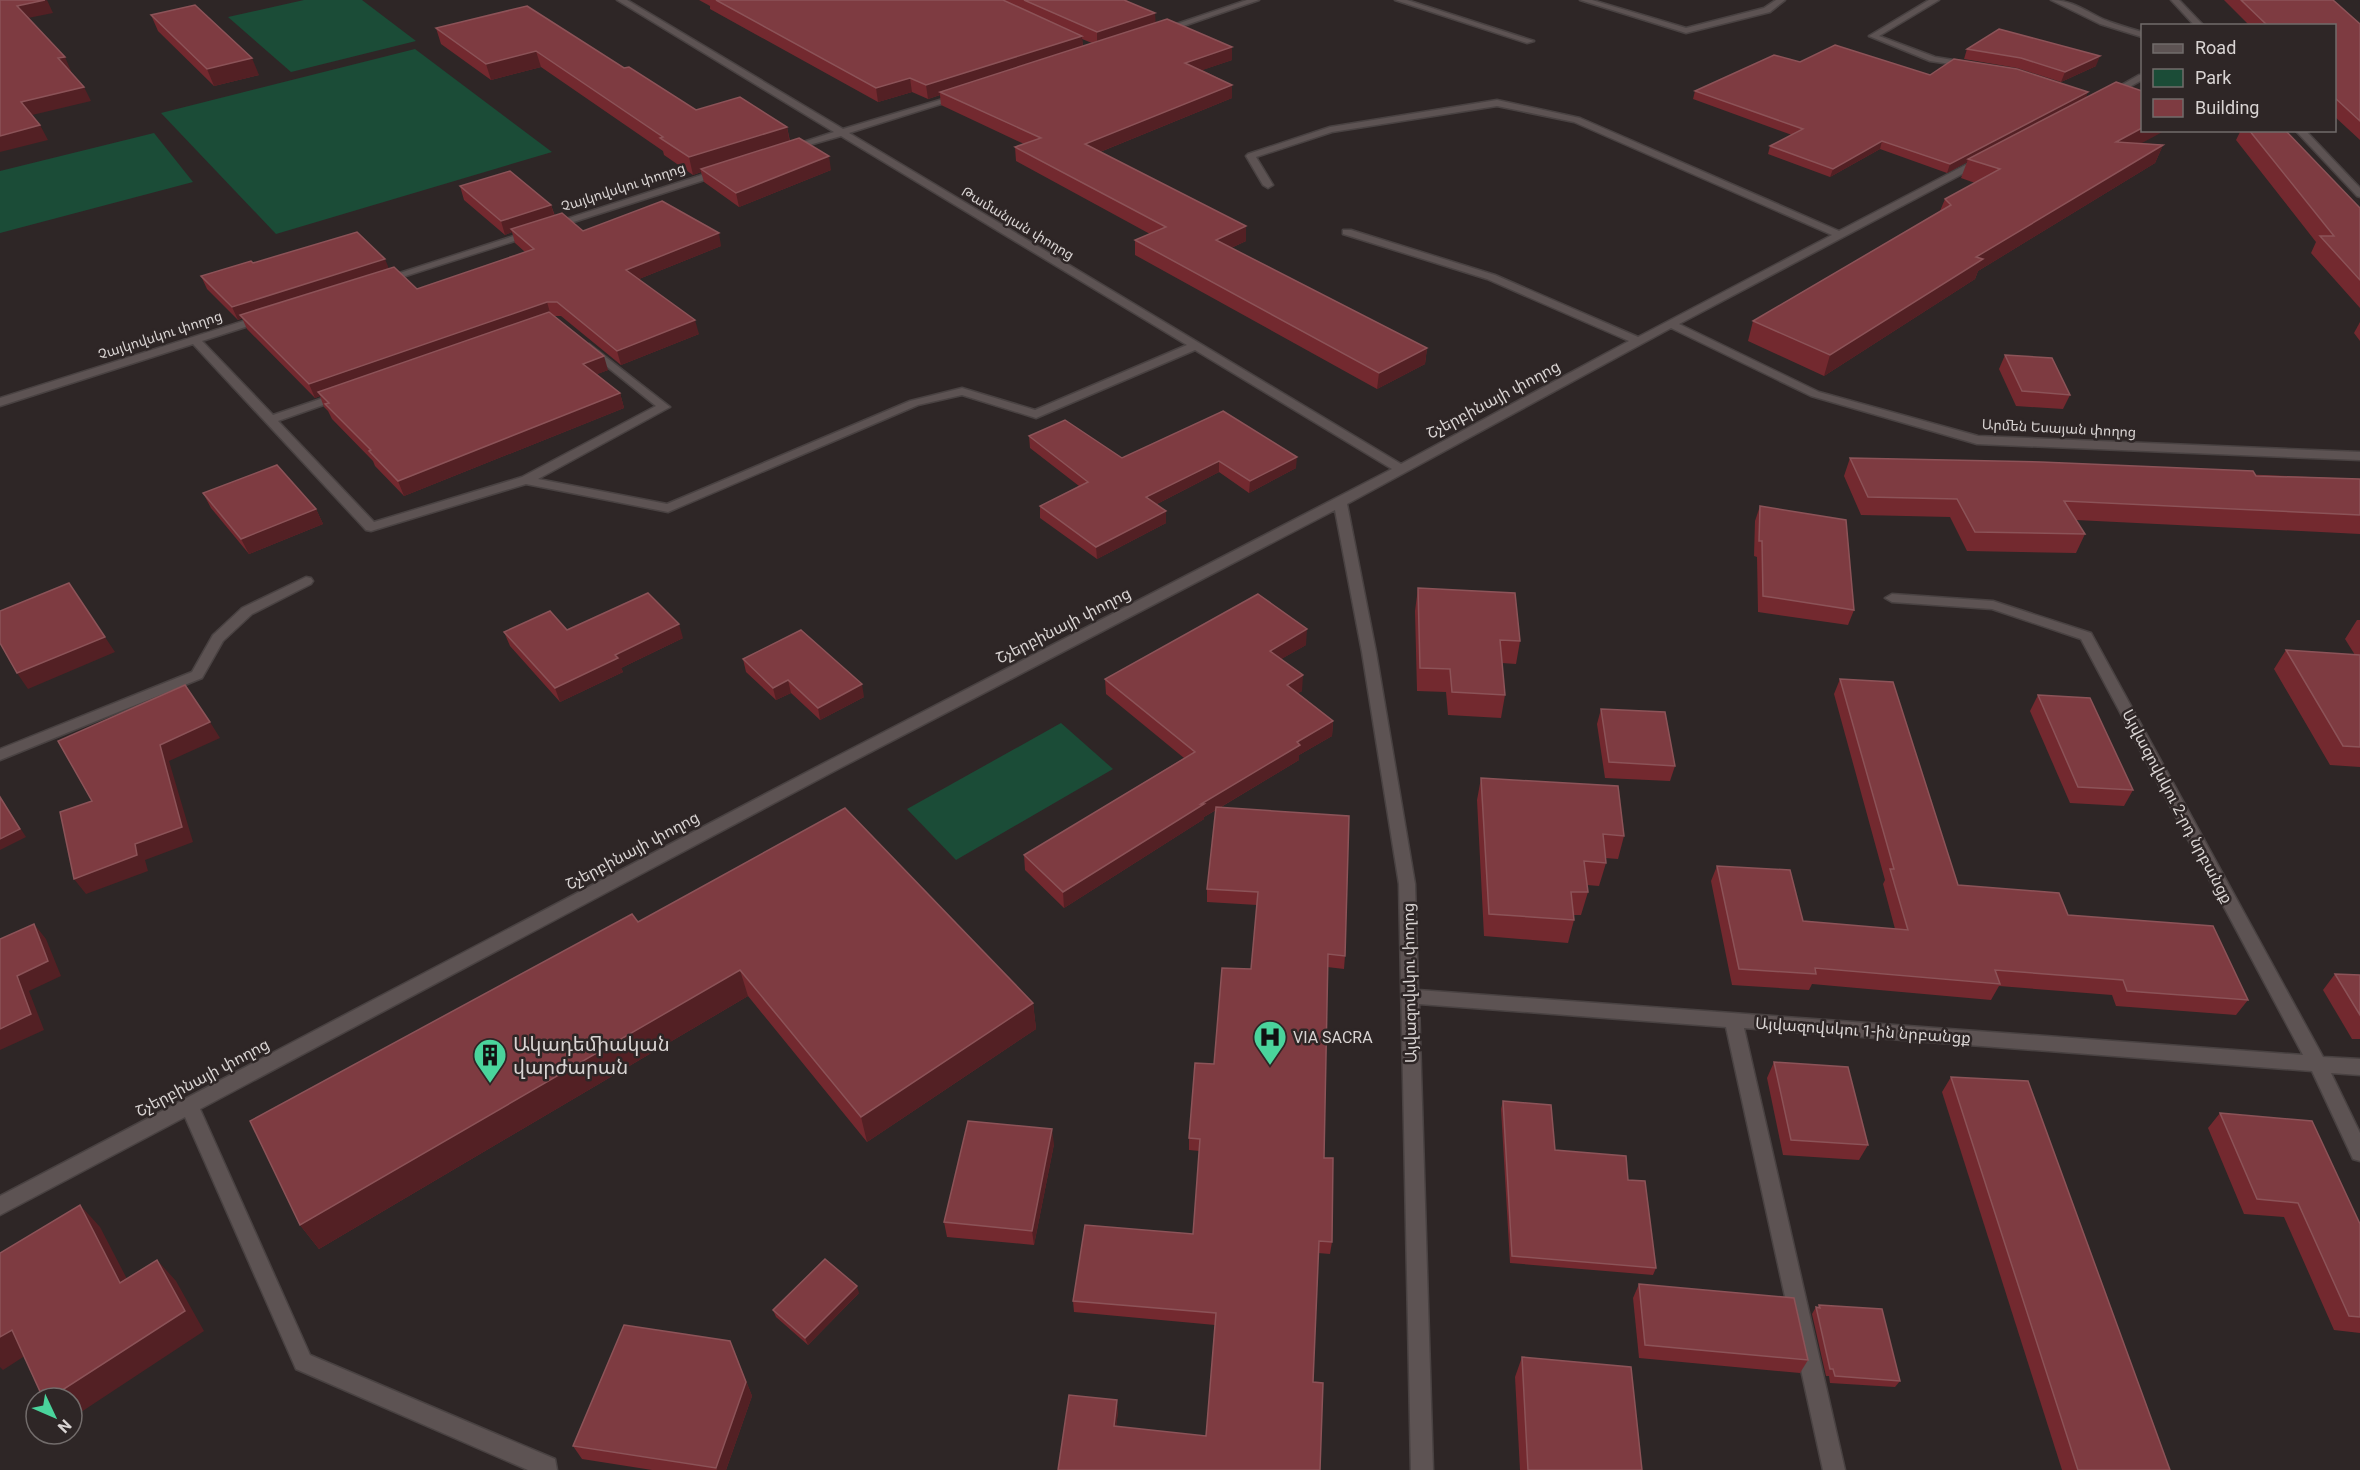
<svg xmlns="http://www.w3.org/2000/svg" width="2360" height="1470" viewBox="0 0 2360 1470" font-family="Roboto,'Noto Sans Armenian',sans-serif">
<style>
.green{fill:#1b4c37}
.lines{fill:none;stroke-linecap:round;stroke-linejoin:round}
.minor-casing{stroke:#494242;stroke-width:3}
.minor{fill:#5d5353;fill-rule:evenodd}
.wall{fill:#73292f;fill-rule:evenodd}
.shaded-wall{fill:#532024}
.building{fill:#7e3b41;stroke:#8c5358;stroke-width:1.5}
.labels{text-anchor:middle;stroke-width:5;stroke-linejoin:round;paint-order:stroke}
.far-street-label{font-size:14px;fill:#d9d4d3;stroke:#2e2626}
.street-label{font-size:16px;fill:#d9d4d3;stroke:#2e2626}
.poi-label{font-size:16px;fill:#d9d4d3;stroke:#2e2626;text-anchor:start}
.near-poi-label{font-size:20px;fill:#d9d4d3;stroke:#2e2626;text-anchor:start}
</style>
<rect width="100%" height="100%" fill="#2e2626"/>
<g class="green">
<path d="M304,0h58l54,41 -125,31 -63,-55z"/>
<path d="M415,49l137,103 -276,82 -115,-121z"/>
<path d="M154,133l39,49 -193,51v-62z"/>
<path d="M1061,723l52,46 -157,91 -49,-51z"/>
</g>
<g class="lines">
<defs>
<g id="minor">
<path d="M617,0h10l216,129 120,-36v4l-114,36 552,331 228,-123 -142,-62 -144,-45v-4h8l144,45 143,62 194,-102 -258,-113 -77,-16 -165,26 -76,25 17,28 -5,3 -5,-3 -17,-29 2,-2 82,-27 167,-27 83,18 259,113 138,-72h6v4l-304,161 140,68 159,44 382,16v8l-383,-16 -166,-48 -140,-68 -324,176 29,148 39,232 3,106 885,65 -222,-416 -89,-30 -100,-7 -7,-4 7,-4 101,7 98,32 232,424 37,2v16l-29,-2 29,60v28l-7,-2 -41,-88 -568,-43 101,442h-22l-97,-443 -307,-23 14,466h-22l-12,-586 -37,-232 -27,-142 -495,258 -640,341 110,246 245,104 2,11h-29l-232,-101 -111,-252 -185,98v-19l830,-436 562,-291 -197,-119 -159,68 -74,-23 -44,10 -250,107 -142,-28 -155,47 -5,-1 -173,-186 -193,62v-8l259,-82h8v4l-65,21 71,74 62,-21h8v4l-65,23 96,101 148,-45 134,-71 -71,-57 -2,-2 6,-3 81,63 -132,72 129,25 243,-103 52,-13 73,22 152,-65 -346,-209 -53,15v-4l46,-15z"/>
<path d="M1247,0h12l-96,33 -7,-2z"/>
<path d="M1395,0h12l127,41 -7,2z"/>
<path d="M1580,0h12l94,28 78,-20 12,-8h9l-15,12 -84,21z"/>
<path d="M1929,0h10l-60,36 56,21 36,6v4l-41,-6 -61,-25z"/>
<path d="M2051,0c21,0 36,12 54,20 12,5 25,8 37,12v5l-42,-13z"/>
<path d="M2171,0h8l25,26h-9z"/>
<path d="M2139,75h3v5l-31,17 -7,-2z"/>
<path d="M2295,130h10l55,58v9l-3,-1z"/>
<path d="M720,169l5,3 -2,2 -336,108 -9,-2z"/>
<path d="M306,577l5,1 2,3 -2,3 -59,30 -29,27 -21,37 -202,82v-11l192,-77 21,-37 29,-27z"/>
</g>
</defs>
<use href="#minor" class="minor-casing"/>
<use href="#minor" class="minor"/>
</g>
<g class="wall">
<path d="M699,0h429l-2,1 30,22 76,24v13l-30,10 30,15v13l-132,54 146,74v15l-15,7 196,100 -2,16 -48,25 -242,-134v-15l15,-6 -134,-73 -1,-14 9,-3 -83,-39 -1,-10 -12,4 -16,-7 -34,10 -168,-93v-3zM1082,39l10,4 -9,3z"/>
<path d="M2224,0h109l27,24v116l-26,-24v-90h-84z"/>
<path d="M151,15l108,60 -45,11 -56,-55z"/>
<path d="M436,28l188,40 72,42 91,17 3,14 41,29 -92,37 -35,-25 -3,-10 -8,3 -29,-20 -1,-4 -122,-84 -50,13 -50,-36z"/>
<path d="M1967,49l129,17 -35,16 -44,-14 -53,-9z"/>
<path d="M1800,62l130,13 157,22 55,46 21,2 -8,18 -177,108 -3,8 -151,97 -76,-35 5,-20 187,-110 5,-12 30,-16 -14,-5 6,-16 -20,11 -67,-24 -50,28 -62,-23 2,-8 22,-11 -99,-36 2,-8z"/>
<path d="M2241,130h44l75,78v100l-49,-55 5,-11 -80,-102z"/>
<path d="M460,186l91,19 4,11 28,15 138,15 -82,33 60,55 -78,31 -60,-49h-7l54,54 -11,4 23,19 4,15 -220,88 -29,-30 -2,-5 -41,-42 -4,-8 -4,-4 -4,-11 -5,2 -68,-69 -5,-11 -4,2 -31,-31 -6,-13 52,-13 135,5 29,21 108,-37 -10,-9 -3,-11 -7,3 -41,-35z"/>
<path d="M2360,322v19l-6,-8z"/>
<path d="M2005,355l65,40 -7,14 -47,-3 -17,-37z"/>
<path d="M1223,411l73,57 -47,25 -30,-21 -62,32 9,19 -69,36 -57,-41v-12l39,-20 -49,-38 -1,-12 93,22z"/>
<path d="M1850,458l510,21v55l-284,-14 9,14 -9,19 -109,-2 -17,-34 -89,-2 -17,-39z"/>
<path d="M203,493l113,16 7,15 -74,30 -38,-46z"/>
<path d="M1760,506l94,104 -6,15 -90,-13 -1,-55 -3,-1 1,-35z"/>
<path d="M1418,588l102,53 -4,23 -14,-1 3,32 -4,23 -53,-3 -2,-23 -29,-1 -2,-80z"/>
<path d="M2357,620h3v147l-30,-2 -56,-96 12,-19 69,5 -10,-16z"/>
<path d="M567,630l116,8 -62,30 2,4 -63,30 -50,-56 -6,-14z"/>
<path d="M1306,645l-25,14 21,32 -4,2 35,28 -1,15 -33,19v5l-78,47 124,149 -1,13 -17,-2 -3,191 8,84 -2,12 -12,-1 -5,129 7,88h-262l60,-59 -2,16 90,9 9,-111 -141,-13 -1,-11 120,-67 7,-83 -11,-1v-12l25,-74 37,-95 6,-64 -50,-3v-13l9,-79 -12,7v2l-140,89 -39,-38 -1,-15 160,-97 -78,-64 -1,-15z"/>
<path d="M743,659l121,38 -44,23 -29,-27 -15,7 -30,-28z"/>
<path d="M1840,679l118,206 110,30 180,85 -12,15 -120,-9 -4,-11 -113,-9 -8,14 -179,-16 -3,6 -77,-5 -21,-104 6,-15 86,55 92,8 -12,-45 2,-4 -51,-186z"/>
<path d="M2038,695l95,95 -9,16 -54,-3 -40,-92z"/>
<path d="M1601,709l74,57 -5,15 -65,-3 -8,-54z"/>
<path d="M1481,778l143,58 -6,23 -13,-1 1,5 -7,23 -12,-1 1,7 -7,23h-8l1,5 -6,23 -84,-7 -7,-136z"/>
<path d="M638,922l395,81 3,26 -169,113 -119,-146 -429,253 -19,-24z"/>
<path d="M2335,974l25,1v64h-8l-29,-49z"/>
<path d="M1774,1062l94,83 -9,15 -76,-5 -16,-77z"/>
<path d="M1951,1077l219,393h-108l-120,-378z"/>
<path d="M1503,1101l52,49 73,30 28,88 -3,7 -143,-12 -9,-154z"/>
<path d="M2220,1113l140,111v109l-26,-3 -50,-113 -40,-3 -36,-86z"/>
<path d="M1054,1144l-20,101 -87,-8 -3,-15z"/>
<path d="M1639,1284l169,76 -8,13 -161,-15 -6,-60z"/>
<path d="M859,1293l-51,52 -32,-28 -3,-7z"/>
<path d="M1819,1305l81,76 -5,6 -65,-4 -1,-7h-3l-14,-62 4,-7h2z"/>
<path d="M730,1341l22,55 -26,74h-74l-70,-11 -9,-13z"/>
<path d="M1522,1357l120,113h-122l-5,-93z"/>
</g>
<g class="shaded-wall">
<path d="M47,0l6,13 -30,6 -6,-13z"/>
<path d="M1155,13l1,14 -59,19v-14z"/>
<path d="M1082,36l1,14 -143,42v3l-12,4 -2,-14z"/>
<path d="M1232,47v13l-47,16v-13z"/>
<path d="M536,51l5,16 -50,13 -5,-16z"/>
<path d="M2100,56l-4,10 -35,16 4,-10z"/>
<path d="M65,57l6,14 -6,1 -7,-14z"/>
<path d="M252,58l7,17 -45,11 -7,-17z"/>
<path d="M910,78l2,14 -34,10 -2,-14z"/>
<path d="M1232,85v13l-147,60v-14z"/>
<path d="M84,87l7,14 -63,15 -7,-14z"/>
<path d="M2088,92l-3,8 -117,59 -1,3 -20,11 3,-9z"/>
<path d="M40,125l8,15 -48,12v-16z"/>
<path d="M787,127l3,17 -89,25v3l-8,3 -4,-18z"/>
<path d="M2142,128v2h24l-57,31 7,-19z"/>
<path d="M1882,141l-2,8 -50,28 3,-8z"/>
<path d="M2163,145l-8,18 -177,108 -3,8 -151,97 6,-21 146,-98z"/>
<path d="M829,156l2,14 -92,37 -3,-14z"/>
<path d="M551,205l4,13 -44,11 1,3 -7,3 -4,-14z"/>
<path d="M1246,226v15l-31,14 1,-15z"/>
<path d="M719,233l2,13 -92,37 -3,-13z"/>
<path d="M385,259l5,12 -150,44 2,3 -4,2 -6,-13z"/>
<path d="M547,302l4,14 -233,76 2,4 -5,2 -6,-14z"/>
<path d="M695,320l4,14 -78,31 -4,-14z"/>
<path d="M1427,348l-2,16 -48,25 2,-16z"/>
<path d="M604,356l4,14 -21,8 -4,-14z"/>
<path d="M620,393l4,15 -220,88 -6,-15z"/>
<path d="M1297,457l-1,11 -47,25 1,-12z"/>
<path d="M1219,461v11l-72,37 -1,-12z"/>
<path d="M316,509l7,15 -74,30 -8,-15z"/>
<path d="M1166,511v12l-69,36 -1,-12z"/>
<path d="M679,624l4,14 -62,30 2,4 -63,30 -5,-14 60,-33z"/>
<path d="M1307,629l-1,16 -37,21 1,-15z"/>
<path d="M105,637l10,15 -87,37 -11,-16z"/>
<path d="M1303,675l-1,16 -16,9 1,-15z"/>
<path d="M788,680l3,13 -15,7 -3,-12z"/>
<path d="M862,684l2,13 -44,23 -2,-12z"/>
<path d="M1333,721l-1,15 -33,19v5l-95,57v2l-140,89 -1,-16 234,-150z"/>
<path d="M210,722l10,16 -51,23 24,81 -48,18 3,11 -62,23 -12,-15 61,-35 25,-99z"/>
<path d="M0,797l26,40 -26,13z"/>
<path d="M34,924l12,15 15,37 -32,15 15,39 -44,20v-21z"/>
<path d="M740,970l8,26 -429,253 -19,-24z"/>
<path d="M1033,1003l3,26 -169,113 -6,-25z"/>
<path d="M1052,1129l2,15 -20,101 -2,-14z"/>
<path d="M80,1205l20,22 40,77 -20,-21z"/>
<path d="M157,1260l19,21 28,50 -132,87v-20h-22z"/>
<path d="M857,1286l2,7 -51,52 -3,-7z"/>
<path d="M12,1330l22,20 -31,20 -3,-3v-30z"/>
<path d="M730,1341l22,55 -26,74h-9l-1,-2z"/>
<path d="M1117,1400l1,11 -3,26 -1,-11z"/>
</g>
<g class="building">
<path d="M0,0h45l-28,6 48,51 -7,1 26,29 -63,15 19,23 -40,11z"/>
<path d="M716,0h287l79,36 -156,49 -16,-7 -34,10z"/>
<path d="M1024,0h100l31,13 -58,19z"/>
<path d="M2241,0h92l27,24v97l-26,-24v-71h-66z"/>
<path d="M195,5l57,53 -45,11 -56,-54z"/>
<path d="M527,6l97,62 5,-1 67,43 44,-13 47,30 -98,30 -29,-19 3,-1 -127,-86 -50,13 -50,-36z"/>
<path d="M1167,19l65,28 -47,16 47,22 -147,59 161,82 -30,14 211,108 -48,25 -244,-133 31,-13 -151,-80 26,-9 -101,-46z"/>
<path d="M1999,29l101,27 -35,16 -44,-14 -54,-9z"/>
<path d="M1835,45l95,30 24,-16 63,10 71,23 -138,72 -68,-23 -49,28 -63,-23 33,-17 -108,-38 79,-36 26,7z"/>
<path d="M2116,82l26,9v37l-26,14 47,3 -187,112 7,2 -153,96 -77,-34 198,-116 -6,-6 55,-30 -32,-10z"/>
<path d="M2249,130h36l75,78v72l-40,-44h14z"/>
<path d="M799,138l30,18 -93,37 -35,-24z"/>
<path d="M510,171l41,34 -50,16 -41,-35z"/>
<path d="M662,201l57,32 -93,37 69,50 -78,31 -60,-49h-10l-238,82 -69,-69 154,-48 23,22 117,-40 -23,-20 51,-16 21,18z"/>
<path d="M357,232l28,27 -153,48 -31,-31 50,-15 2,2z"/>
<path d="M549,312l55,44 -21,8 37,29 -222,88 -29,-30 2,-1 -46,-46 4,-1 -11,-11z"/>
<path d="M2005,355l47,3 18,37 -48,-4z"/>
<path d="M1223,411l74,46 -47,24 -31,-20 -73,36 20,14 -70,36 -56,-41 48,-24 -59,-46 36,-16 57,38z"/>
<path d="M1850,458l191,4 212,9 3,5 104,3v36l-296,-14 21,33 -110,-2 -18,-33 -89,-2z"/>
<path d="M277,465l39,44 -75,30 -38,-46z"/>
<path d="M1760,506l86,14 8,90 -91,-14 -1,-55h-3z"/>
<path d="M69,583l36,54 -88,36 -17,-30v-32z"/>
<path d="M1418,588l97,5 5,48 -20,-1 5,55 -53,-3 -2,-23 -30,-1z"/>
<path d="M648,593l31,31 -64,31 3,3 -63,30 -51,-56 46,-21 17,19z"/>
<path d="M1258,594l49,35 -37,22 33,24 -16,10 46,36 -36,21 3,3 -99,59h3l-141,88 -39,-37 171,-103 -90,-73z"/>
<path d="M801,630l61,54 -44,24 -30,-28 -15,8 -30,-29z"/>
<path d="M2286,650l74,5v92l-17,-1z"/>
<path d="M1840,679l53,3 65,203 101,8 9,22 145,11 35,74 -121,-9 -4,-11 -128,-10 5,14 -185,-16 1,6 -77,-5 -22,-103 73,4 13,51 105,9 -18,-61h4z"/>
<path d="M185,685l25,37 -50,23 22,82 -47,17 2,11 -63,24 -14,-67 32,-11 -34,-60z"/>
<path d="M2038,695l52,3 43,92 -55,-3z"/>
<path d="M1601,709l64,3 10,54 -66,-4z"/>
<path d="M1481,778l137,8 6,50 -21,-2 3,29 -22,-2 4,31h-17l3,28 -85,-6z"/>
<path d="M0,797l20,32 -20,10z"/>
<path d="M1216,807l133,9 -4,140 -17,-2 -4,204h9l-1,84 -13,-1 -6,141 10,1 -3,87h-262l11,-75 48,5 -3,26 92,10 10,-123 -143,-12 12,-76 108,9 7,-95 -11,-1 6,-75 19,1 8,-96 29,1 7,-77 -51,-3z"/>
<path d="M845,808l188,195 -172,114 -121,-147 -440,255 -50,-104 382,-207 6,8z"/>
<path d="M34,924l14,37 -31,15 14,38 -31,15v-90z"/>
<path d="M2335,974l25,1v40z"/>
<path d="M1774,1062l74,5 20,78 -77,-5z"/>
<path d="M1951,1077l77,4 142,389h-92z"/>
<path d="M1503,1101l48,4 4,45 71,6 2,24 17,1 11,87 -144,-12z"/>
<path d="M2220,1113l92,8 48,103v93l-11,-1 -51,-113 -41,-4z"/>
<path d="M968,1121l84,8 -20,102 -88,-9z"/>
<path d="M80,1205l40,78 37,-23 28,51 -135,87h-7l-31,-68 -12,7v-84z"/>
<path d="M825,1259l32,27 -52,52 -32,-28z"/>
<path d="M1639,1284l155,14 14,62 -163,-15z"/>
<path d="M1819,1305l63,4 18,72 -65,-5 -2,-7h-3l-14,-62 4,1z"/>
<path d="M624,1325l106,16 16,41 -30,86 -143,-22z"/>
<path d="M1522,1357l109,10 11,103h-114z"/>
</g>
<defs>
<symbol id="hospital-pin" viewBox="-11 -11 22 30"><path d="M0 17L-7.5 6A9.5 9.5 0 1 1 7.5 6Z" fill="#4ad49c" stroke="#2e2626"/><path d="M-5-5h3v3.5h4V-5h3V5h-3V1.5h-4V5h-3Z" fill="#111"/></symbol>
<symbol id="building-pin" viewBox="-11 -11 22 30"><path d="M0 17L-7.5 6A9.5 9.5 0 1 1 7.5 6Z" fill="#4ad49c" stroke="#2e2626"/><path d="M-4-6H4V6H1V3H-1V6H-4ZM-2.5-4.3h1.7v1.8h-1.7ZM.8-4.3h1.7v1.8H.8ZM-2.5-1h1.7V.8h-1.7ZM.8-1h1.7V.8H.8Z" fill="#111"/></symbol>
</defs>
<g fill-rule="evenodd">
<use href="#hospital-pin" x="1251" y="1018" width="38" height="52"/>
<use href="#building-pin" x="471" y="1036" width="38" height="52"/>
</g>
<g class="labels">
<g class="far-street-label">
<text transform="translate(623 187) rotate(-18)" y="5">Չայկովսկու փողոց</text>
<text transform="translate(1018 223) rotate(31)" y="5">Թամանյան փողոց</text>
<text transform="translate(160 335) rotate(-18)" y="5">Չայկովսկու փողոց</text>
<text transform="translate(2059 428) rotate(3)" y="5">Արմեն Եսայան փողոց</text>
</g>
<g class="street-label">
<text transform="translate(1493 399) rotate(-28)" y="6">Շչերբինայի փողոց</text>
<text transform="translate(1063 625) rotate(-27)" y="6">Շչերբինայի փողոց</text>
<text transform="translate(2178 806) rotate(62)" y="6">Այվազովսկու 2-րդ նրբանցք</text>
<text transform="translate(632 850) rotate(-28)" y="6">Շչերբինայի փողոց</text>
<text transform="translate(1409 983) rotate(-91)" y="6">Այվազովսկու փողոց</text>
<text transform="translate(1863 1030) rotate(4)" y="6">Այվազովսկու 1-ին նրբանցք</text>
<text transform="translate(202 1077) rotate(-28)" y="6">Շչերբինայի փողոց</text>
</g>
<g class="poi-label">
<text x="1293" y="1043">VIA SACRA</text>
</g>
<g class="near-poi-label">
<text x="513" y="1051">Ակադեմիական<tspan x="513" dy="23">վարժարան</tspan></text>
</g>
</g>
<rect x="2141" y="24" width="195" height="108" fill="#2e2626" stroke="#726c6b" stroke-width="1.5"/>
<rect x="2153" y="44" width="30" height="9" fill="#5d5353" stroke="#726c6b" stroke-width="1.5"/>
<text x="2195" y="54" font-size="18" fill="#d9d4d3">Road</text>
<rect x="2153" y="69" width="30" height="18" fill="#1b4c37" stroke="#726c6b" stroke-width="1.5"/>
<text x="2195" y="84" font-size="18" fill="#d9d4d3">Park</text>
<rect x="2153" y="99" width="30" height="18" fill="#7e3b41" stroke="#726c6b" stroke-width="1.5"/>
<text x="2195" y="114" font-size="18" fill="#d9d4d3">Building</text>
<g transform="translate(54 1416) rotate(134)"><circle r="28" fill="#2e2626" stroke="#726c6b" stroke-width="1.5"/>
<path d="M0-4.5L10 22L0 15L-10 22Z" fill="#4ad49c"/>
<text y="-9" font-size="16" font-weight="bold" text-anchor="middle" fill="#d9d4d3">N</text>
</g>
</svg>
